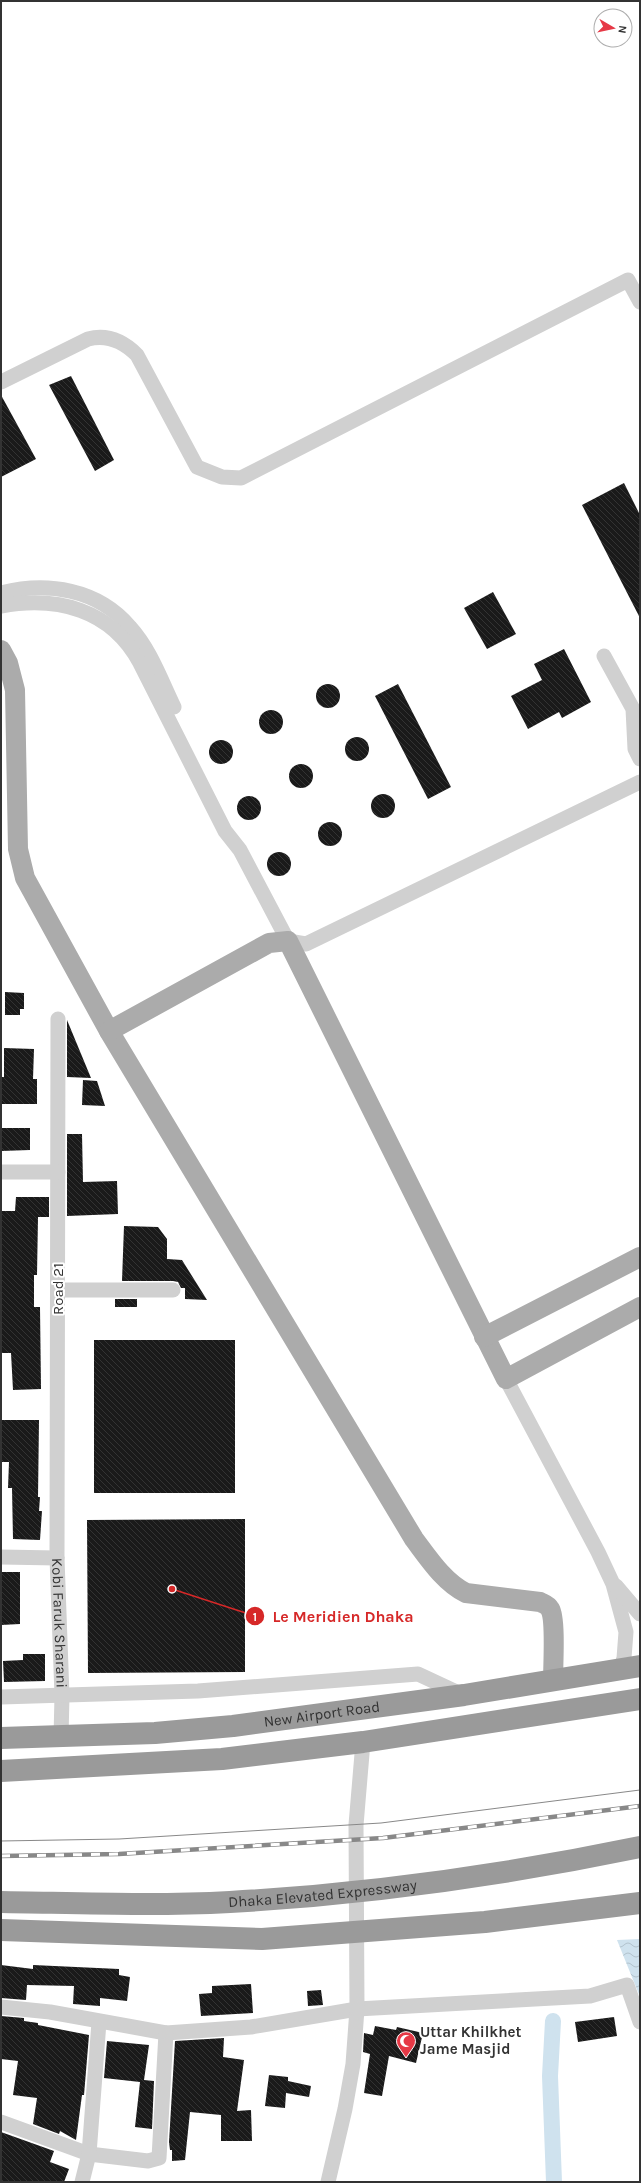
<svg xmlns="http://www.w3.org/2000/svg" width="641" height="2183" viewBox="0 0 641 2183" font-family="Karla,sans-serif">
<style>
.water{fill:url(#water-waves)}
.lines{fill:none;stroke-linecap:round;stroke-linejoin:round}
.canal{stroke:#cfe2ee;stroke-width:16}
.building{fill:url(#building-back-hatch)}
.minor{stroke:#d0d0d0;stroke-width:15}
.major{stroke:#ababab;stroke-width:20}
.highway{stroke:#9a9a9a;stroke-width:22}
.tram{stroke:#888;stroke-width:1}
.rail-casing{stroke:#888;stroke-width:4.5}
.rail{stroke:#fff;stroke-width:3;stroke-dasharray:9;stroke-linecap:butt}
.highway-bridge{stroke:#9a9a9a;stroke-width:22}
.labels{text-anchor:middle;stroke-width:4;stroke-linejoin:round;paint-order:stroke}
.street-label{font-size:15px;fill:#333;stroke:#fff}
.poi-label{font-size:15px;font-weight:bold;fill:#333;stroke:#fff;text-anchor:start}
.leader{fill:none;stroke:#d62828;stroke-width:1.5}
.callout-dot{fill:#d62828;stroke:#fff;stroke-width:1.5}
.mark-label{font-size:12px;text-anchor:middle;font-weight:bold;fill:#fff}
.callout-label{font-size:16px;text-anchor:middle;font-weight:bold;fill:#d62828;stroke:#fff;stroke-width:4;stroke-linejoin:round;paint-order:stroke}
</style>
<defs>
<pattern id="water-waves" width="16" height="10" patternUnits="userSpaceOnUse"><rect width="16" height="10" fill="#cfe2ee"/><path d="M0 5q4-4 8 0t8 0" fill="none" stroke="#b2c2cd"/></pattern>
<pattern id="building-back-hatch" width="6" height="6" patternUnits="userSpaceOnUse"><rect width="6" height="6" fill="#1a1a1a"/><path d="M-1 5l2 2M0 0l6 6M5-1l2 2" fill="none" stroke="#333"/></pattern>
</defs>
<rect width="100%" height="100%" fill="#fff"/>
<path class="water" d="M640,1939v58l-23,-57z"/>
<g class="lines">
<path class="canal" d="M553,2021l-3,55 4,106"/>
</g>
<g class="building">
<path d="M71,376l43,84 -19,11 -46,-86z"/>
<path d="M1,395l35,64 -35,18z"/>
<path d="M624,483l16,32v103l-58,-113z"/>
<path d="M493,592l23,42 -29,15 -23,-41z"/>
<path d="M564,649l27,53 -29,16 -3,-6 -31,17 -17,-33 31,-16 -8,-16z"/>
<path d="M398,684l53,103 -23,12 -53,-103z"/>
<circle cx="328" cy="696" r="12"/>
<circle cx="271" cy="722" r="12"/>
<circle cx="357" cy="749" r="12"/>
<circle cx="221" cy="752" r="12"/>
<circle cx="301" cy="776" r="12"/>
<circle cx="383" cy="806" r="12"/>
<circle cx="249" cy="808" r="12"/>
<circle cx="330" cy="834" r="12"/>
<circle cx="279" cy="864" r="12"/>
<path d="M5,992l19,1v16h-4v6h-15z"/>
<path d="M67,1020l24,58 -24,-1z"/>
<path d="M4,1048l30,1 -1,30h4v25h-36v-27h3z"/>
<path d="M83,1080l14,1 8,25 -23,-1z"/>
<path d="M1,1128h29v22l-29,1z"/>
<path d="M67,1134h15l1,48 34,-1 1,33 -51,2z"/>
<path d="M16,1197h33v20h-11l-1,58h-3v32h6l1,82 -28,1 -2,-37h-10v-142h14z"/>
<path d="M124,1226l34,1 9,12v20l15,1 25,40 -22,-1v-11h-4l-3,-6 -5,-1h-51z"/>
<rect x="115" y="1299" width="22" height="8"/>
<rect x="94" y="1340" width="141" height="153"/>
<path d="M1,1420h38l-1,77h2l-1,14h3l-2,29 -27,-1 -1,-51h-4l1,-26h-8z"/>
<path d="M245,1519v153l-157,1 -1,-153z"/>
<path d="M1,1572h19v52l-19,1z"/>
<path d="M23,1654h22v27l-41,1 -1,-21 20,-1z"/>
<path d="M1,1965l32,4v-4l86,4v6l11,2 -3,24 -27,-3v8l-27,-2 1,-18 -47,-1 -1,15 -25,-2z"/>
<path d="M251,1984l2,29 -52,3 -2,-22 13,-1v-7z"/>
<path d="M321,1990l2,15 -15,1 -1,-15z"/>
<path d="M1,2016l23,2v3l14,2v2l51,10 -5,60h-2l-6,45 -16,-9 -1,3 -26,-10 4,-26 -24,-3 5,-34 -17,-2z"/>
<path d="M614,2017l3,19 -39,6 -3,-20z"/>
<path d="M375,2026l21,4 1,-3 26,6 -7,30 -27,-7 -7,40 -18,-3 6,-39 -7,-2 1,-19 9,2z"/>
<path d="M224,2038l-1,19 21,3 -7,51 14,-1 1,31h-31v-26l-31,-3 -5,48 -13,1v-11h-2l-1,-8 6,-101z"/>
<path d="M107,2041l42,4 -5,35 10,1 -2,48 -17,-2 5,-45 -36,-4z"/>
<path d="M269,2075l19,2v4l23,5 -2,11 -23,-4 -1,15 -20,-2z"/>
<path d="M1,2132l53,19 -4,11 19,7 -5,13h-63z"/>
</g>
<g class="lines">
<g class="minor">
<path d="M1,382l87,-43c19,-5 35,2 49,16l60,112 25,10 19,1 387,-198 12,22"/>
<path d="M1,593c46,-12 97,-4 129,34 20,22 31,53 44,80"/>
<path d="M1,606c56,-10 110,3 139,57l85,168 15,19 48,91 18,3 334,-162"/>
<path d="M604,656l29,53 2,40 5,10"/>
<path id="s1" d="M58,1019l-1,539 5,138 -1,41"/>
<path d="M1,1172h57"/>
<path d="M58,1290h115"/>
<path d="M506,1379l92,173 15,32 13,48 -2,26 -4,12"/>
<path d="M1,1557l56,1"/>
<path d="M616,1586l24,28"/>
<path d="M1,1697l197,-6 220,-17 45,21"/>
<path d="M1,2007l49,5 116,21 85,-6 106,-18 233,-13 37,-11 13,37"/>
<path d="M1,2122l88,32 59,7 11,-3 7,-125"/>
<path d="M82,2182l7,-28 10,-132"/>
<path d="M328,2182l17,-73 8,-45 4,-55 -1,-184 7,-83"/>
</g>
<g class="major">
<path d="M1,650l7,13 7,27 3,159 7,29 84,153 305,508c15,20 30,43 52,54l74,9c4,2 8,3 10,7 6,10 3,58 3,72"/>
<path d="M109,1031l160,-88 19,-2 218,438 134,-72"/>
<path d="M484,1337l156,-80"/>
</g>
<g class="highway">
<path id="s2" d="M1,1738l154,-5 78,-7 231,-31 176,-29"/>
<path d="M1,1771l221,-12 141,-17 277,-43"/>
</g>
<path class="tram" d="M1,1841l118,-2 262,-16 259,-33"/>
<defs>
<path id="rail" d="M1,1856l118,-2 264,-16 257,-32"/>
</defs>
<use href="#rail" class="rail-casing"/>
<use href="#rail" class="rail"/>
<g class="highway-bridge">
<path id="s3" d="M1,1902c76,1 153,4 229,0 138,-8 275,-27 410,-55"/>
<path d="M1,1930l261,9 223,-17 155,-19"/>
</g>
</g>
<defs>
<symbol id="mosque-pin" viewBox="-11 -11 22 30"><path d="M0 17L-7.5 6A9.5 9.5 0 1 1 7.5 6Z" fill="#e63946" stroke="#fff"/><path d="M3.5-4.9A6 6 0 1 0 3.5 4.9A5 5 0 1 1 3.5-4.9Z" fill="#fff"/></symbol>
</defs>
<g fill-rule="evenodd">
<use href="#mosque-pin" x="395" y="2030" width="22" height="30"/>
</g>
<g class="labels">
<g class="street-label">
<text transform="translate(58 1289) rotate(-90)" y="5">Road 21</text>
<text dy="5" stroke="none"><textPath href="#s1" startOffset="604">Kobi Faruk Sharani</textPath></text>
<text dy="5" stroke="none"><textPath href="#s2" startOffset="322">New Airport Road</textPath></text>
<text dy="5" stroke="none"><textPath href="#s3" startOffset="322">Dhaka Elevated Expressway</textPath></text>
</g>
<g class="poi-label">
<text x="420" y="2037">Uttar Khilkhet<tspan x="420" dy="17">Jame Masjid</tspan></text>
</g>
</g>
<path class="leader" d="M172 1589L255 1616"/>
<g class="callout-dot">
<circle cx="172" cy="1589" r="4"/>
<circle cx="255" cy="1616" r="10"/>
</g>
<g class="mark-label">
<text x="255" y="1621">1</text>
</g>
<g class="callout-label">
<text x="343" y="1622">Le Meridien Dhaka</text>
</g>
<rect width="641" height="2183" fill="none" stroke="#333333" stroke-width="4"/>
<g transform="translate(613 28) rotate(99)"><circle r="19" fill="#ffffff" stroke="#adadad"/>
<path d="M0-3L7 15L0 10L-7 15Z" fill="#e63946"/>
<text y="-6" font-size="11" font-weight="bold" text-anchor="middle" fill="#333333">N</text>
</g>
</svg>
